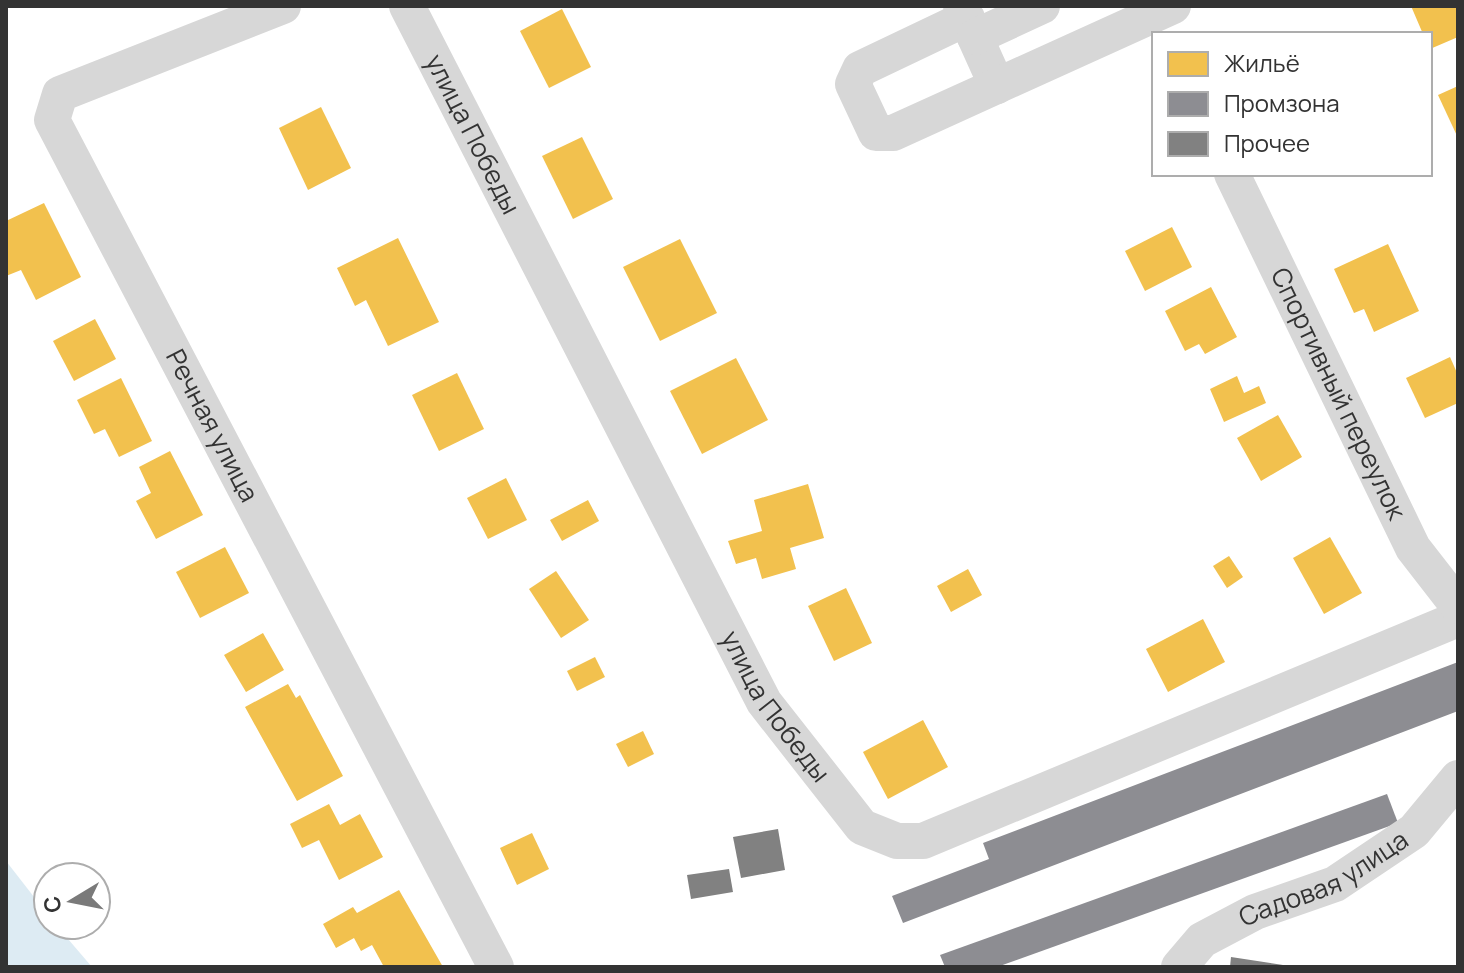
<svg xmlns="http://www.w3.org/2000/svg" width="1464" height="973" viewBox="0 0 1464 973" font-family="Manrope,sans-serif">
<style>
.water{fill:#ddebf3}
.homes{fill:#f2c14e}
.industry{fill:#8d8d92}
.building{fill:#818181}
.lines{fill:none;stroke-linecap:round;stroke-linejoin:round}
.minor{stroke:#d7d7d7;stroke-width:36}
.labels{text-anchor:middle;stroke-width:8;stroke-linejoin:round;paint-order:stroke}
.street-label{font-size:26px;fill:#333;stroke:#fff}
</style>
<rect width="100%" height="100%" fill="#fff"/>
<path class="water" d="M6,861l42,54v10h8l36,42h-86z"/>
<g class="homes">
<path d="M1411,6h47v31l-28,12v-15h-7z"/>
<path d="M562,9l29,58 -42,21 -29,-57z"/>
<path d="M1458,86v52l-20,-43z"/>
<path d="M321,107l30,61 -43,22 -29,-62z"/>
<path d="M582,137l31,62 -40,20 -31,-63z"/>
<path d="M44,203l37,74 -45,23 -15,-30 -15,6v-55z"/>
<path d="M1172,227l20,40 -47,24 -20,-40z"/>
<path d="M398,238l41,84 -51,24 -22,-46 -11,6 -18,-38z"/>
<path d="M680,239l37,74 -57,28 -37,-74z"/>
<path d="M1388,244l31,67 -45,21 -10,-23 -10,4 -20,-44z"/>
<path d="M1211,287l26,50 -32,17 -6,-10 -14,7 -20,-40z"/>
<path d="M95,319l21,40 -42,22 -21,-40z"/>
<path d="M1450,357l8,18v28l-33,15 -19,-40z"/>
<path d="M736,358l32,62 -66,34 -32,-63z"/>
<path d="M457,373l27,56 -45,22 -27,-56z"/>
<path d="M1237,376l7,17 15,-7 7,17 -42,19 -14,-33z"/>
<path d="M121,378l31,63 -33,16 -14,-28 -11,5 -17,-34z"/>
<path d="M1278,415l24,42 -41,24 -24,-43z"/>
<path d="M170,451l33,64 -47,24 -20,-38 15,-8 -12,-26z"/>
<path d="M506,478l21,42 -39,19 -21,-41z"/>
<path d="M808,484l16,54 -34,10 6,21 -34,10 -6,-21 -20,6 -8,-23 34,-10 -8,-31z"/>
<path d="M588,500l11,21 -37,20 -12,-21z"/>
<path d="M1330,537l32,56 -38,21 -31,-56z"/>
<path d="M225,547l24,46 -49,25 -24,-46z"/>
<path d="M1229,556l14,21 -16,11 -14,-22z"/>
<path d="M968,569l14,26 -31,17 -14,-26z"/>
<path d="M556,571l33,49 -28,18 -32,-49z"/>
<path d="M846,588l26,55 -38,18 -26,-55z"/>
<path d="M1203,619l22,43 -57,30 -22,-43z"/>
<path d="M263,633l21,37 -38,22 -22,-37z"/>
<path d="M595,657l10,20 -28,14 -10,-20z"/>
<path d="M288,684l8,14 4,-3 43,81 -46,25 -52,-94z"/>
<path d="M923,720l25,47 -60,32 -25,-47z"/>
<path d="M643,731l11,23 -26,13 -12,-23z"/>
<path d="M329,804l11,21 20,-11 23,43 -44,23 -20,-40 -17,8 -12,-24z"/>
<path d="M532,833l17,36 -32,16 -17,-37z"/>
<path d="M399,890l44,77h-59l-12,-22 -11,6 -7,-13 -18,10 -13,-24 30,-17 4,6z"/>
</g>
<g class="industry">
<path d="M1458,662v49l-555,212 -11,-27 97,-37 -6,-16z"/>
<path d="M1387,794l11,29 -401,144h-52l-5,-12z"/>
</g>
<g class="building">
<path d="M778,829l7,41 -44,8 -8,-41z"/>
<path d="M729,869l4,23 -42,7 -4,-24z"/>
<path d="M1231,957l52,8v2h-53z"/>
</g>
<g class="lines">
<g class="minor">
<path id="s1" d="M283,6l-223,88 -8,26 444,847"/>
<path id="s2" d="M407,6l357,696 98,125 35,14h26l535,-222"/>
<path d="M961,6l36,80"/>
<path d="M967,18l-107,51 -7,15 23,49h17l280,-127"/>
<path d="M975,37l67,-31"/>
<path id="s3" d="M1232,174l181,374 45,58"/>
<path id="s4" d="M1179,967l23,-27 53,-28 80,-28 79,-53 44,-53"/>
</g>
</g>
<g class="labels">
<g class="street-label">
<text dy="9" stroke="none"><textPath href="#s2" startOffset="144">улица Победы</textPath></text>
<text dy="9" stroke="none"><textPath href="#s3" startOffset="244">Спортивный переулок</textPath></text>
<text dy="9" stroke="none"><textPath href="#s1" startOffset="612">Речная улица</textPath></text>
<text dy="9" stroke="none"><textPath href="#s2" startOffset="792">улица Победы</textPath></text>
<text dy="9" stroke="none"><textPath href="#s4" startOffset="172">Садовая улица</textPath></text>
</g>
</g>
<rect width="1464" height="973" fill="none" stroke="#333333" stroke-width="16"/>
<rect x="1152" y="32" width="280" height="144" fill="#ffffff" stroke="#adadad" stroke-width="2"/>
<rect x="1168" y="52" width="40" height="24" fill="#f2c14e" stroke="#adadad" stroke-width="2"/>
<text x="1224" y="72" font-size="24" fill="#333333">Жильё</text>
<rect x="1168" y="92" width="40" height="24" fill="#8d8d92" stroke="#adadad" stroke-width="2"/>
<text x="1224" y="112" font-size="24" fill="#333333">Промзона</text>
<rect x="1168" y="132" width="40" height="24" fill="#818181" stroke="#adadad" stroke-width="2"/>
<text x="1224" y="152" font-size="24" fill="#333333">Прочее</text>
<g transform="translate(72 901) rotate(260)"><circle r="38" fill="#ffffff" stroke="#adadad" stroke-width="2"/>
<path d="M0-6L14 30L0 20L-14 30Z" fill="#7a7a7a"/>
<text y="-12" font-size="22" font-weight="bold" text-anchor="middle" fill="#333333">С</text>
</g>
</svg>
